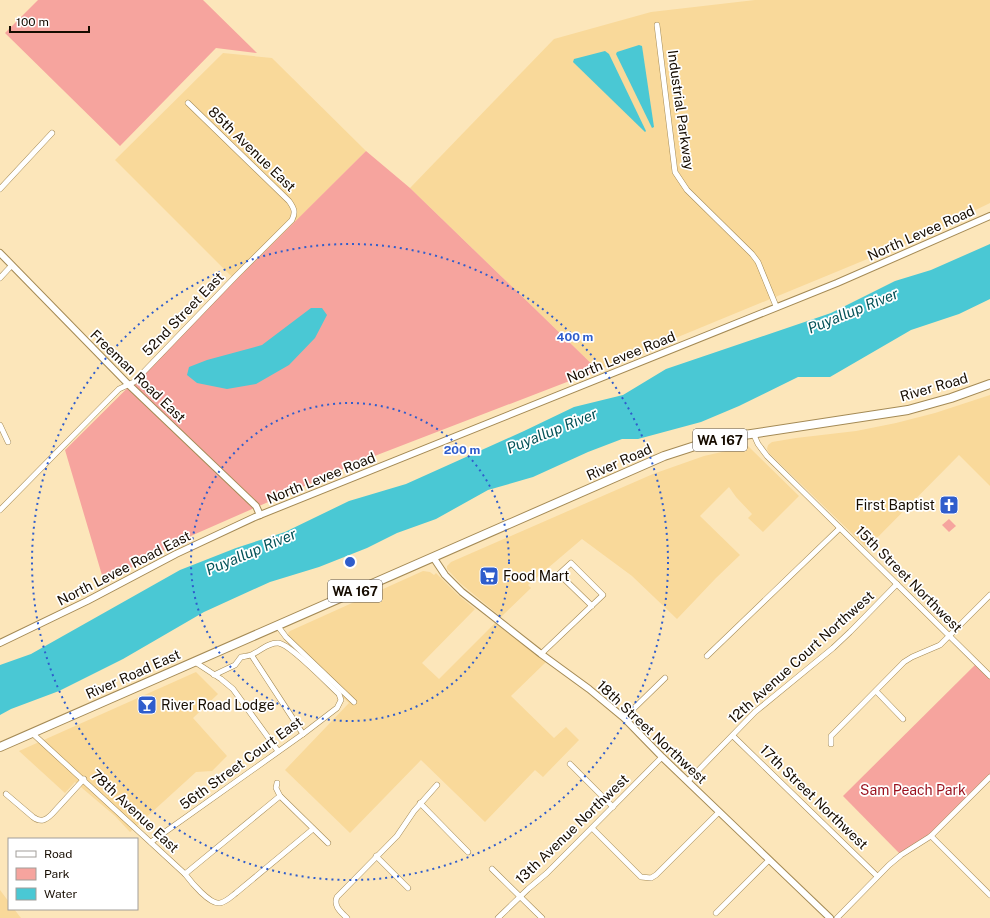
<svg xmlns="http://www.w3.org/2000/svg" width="990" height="918" viewBox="0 0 990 918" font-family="'Public Sans',sans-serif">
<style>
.built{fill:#f9d99a}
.green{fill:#f6a49e}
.water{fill:#4ac8d4}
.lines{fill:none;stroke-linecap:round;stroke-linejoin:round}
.minor-casing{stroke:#a48a55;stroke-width:6}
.tertiary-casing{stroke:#a48a55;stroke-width:8}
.primary-casing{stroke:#a48a55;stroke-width:10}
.minor{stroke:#fff;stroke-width:5}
.tertiary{stroke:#fff;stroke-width:6}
.primary{stroke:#fff;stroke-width:8}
.ring{fill:none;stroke:#2f5dcc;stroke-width:2;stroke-dasharray:2 4}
.labels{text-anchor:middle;stroke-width:3.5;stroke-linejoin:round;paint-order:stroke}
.shield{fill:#fff;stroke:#5c554c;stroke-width:1}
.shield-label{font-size:13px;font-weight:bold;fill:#160c00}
.street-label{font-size:14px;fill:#160c00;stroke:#fff}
.poi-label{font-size:14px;fill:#160c00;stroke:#fff;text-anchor:start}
.park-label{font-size:14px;fill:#9a121f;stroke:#fff}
.water-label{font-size:15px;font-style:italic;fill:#035258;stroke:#fff}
.centre{fill:#2f5dcc;stroke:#fff;stroke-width:2}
.ring-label{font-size:12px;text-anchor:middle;font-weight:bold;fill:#2f5dcc;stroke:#fff;stroke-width:3.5;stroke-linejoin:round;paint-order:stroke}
</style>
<rect width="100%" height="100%" fill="#fce6ba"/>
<g class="built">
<path d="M755,0h235v203l-74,36 -318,131 -188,-182 144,-149 97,-27z"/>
<path d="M223,53l49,5 94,93 -130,130 -121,-121z"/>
<path d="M990,395v91l-31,-31 -92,93 -98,-95 -2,-4 1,-4 4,-3 24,-4 60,-7 40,-8 39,-10z"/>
<path d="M748,446l51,50 -36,36 -15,-14 4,-4 -16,-17 -7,-10 -29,29 40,39 -24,23 -39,41 -45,-43 -50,-37 -54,46 3,3 -30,29 -41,-34 -13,-14v-3l4,-4 202,-88 51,-18z"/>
<path d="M423,571l7,1 4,3 2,-2 22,22 17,14 -53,54 17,16 56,-56 51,39 -35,34 43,42 12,-11 13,13 -36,37 -8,-7 -50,52 -64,-62 -71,73 -65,-63 64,-67 -28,-26 6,-3 -38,-38 -1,-3 2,-2z"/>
<path d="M196,672l22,22 -25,24 34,38 -15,15 -16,1 -66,60 -15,-16 -40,-34 -10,11 -46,-42z"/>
<path d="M0,890l9,12v7h5l7,9h-21z"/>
</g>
<g class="green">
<path d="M38,0h165l54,53 -41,-5 -96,98 -115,-113z"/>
<path d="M366,151l44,37 188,182 -239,92 -166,73 -89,47 -39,-132z"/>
<path d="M949,519l7,7 -7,6 -7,-7z"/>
<path d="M977,663l13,13v101l-59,59 -30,19 -58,-59z"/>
</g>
<g class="water">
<path d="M639,45l3,1 12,81 -2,1 -36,-74 1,-2z"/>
<path d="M605,51l4,3 37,77 -1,1 -72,-70 1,-3z"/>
<path d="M990,244v55l-31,15 -48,16 -81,47h-32l-59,29 -38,16 -63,17h-16l-34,13 -55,25 -45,13 -52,29 -39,14 -30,15 -48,19 -49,15 -66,30 -81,47 -64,32 -48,18 -11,6v-50l31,-11 149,-84 56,-22 49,-16 64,-31 57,-17 118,-53 50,-24 49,-12 43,-26 165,-56 64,-32 36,-11z"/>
<path d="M311,308h11l5,7 -12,23 -26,27 -33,19 -29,5 -30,-6 -10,-8 2,-8 18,-7 55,-15z"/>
</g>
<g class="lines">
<defs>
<g id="minor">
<path d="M657,25l18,147 12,18 65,64 6,8 18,44"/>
<path d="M0,189l52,-56"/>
<path d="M0,278l12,-13"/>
<path d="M0,425l8,17"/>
<path d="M753,433l5,11 9,12 223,220"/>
<path d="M0,510l119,-121 15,-7 102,-106 56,-56c4,-8 2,-12 -3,-19l-101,-98"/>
<path d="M277,625l9,12 68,65"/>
<path d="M541,654l62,-59 -32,-32 -12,11 33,32"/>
<path d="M252,656l51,78"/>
<path d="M707,656l133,-128"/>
<path d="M195,662l26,17 12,10 45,62"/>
<path d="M876,691l27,28"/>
<path d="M624,718l41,-40"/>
<path d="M32,733l153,141c6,8 25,31 35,29 6,-1 12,-7 16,-10l77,-64"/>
<path d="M733,736l144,140"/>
<path d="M831,744v-8l73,-74 8,-5 28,-12 50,-50"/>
<path d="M570,764l43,43"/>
<path d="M688,781l67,-69 78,-64 17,-16 47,-48"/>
<path d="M277,783l-1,5 4,8 48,47"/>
<path d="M6,794l27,23c8,6 13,3 19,-3l32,-35"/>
<path d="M420,803l48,49"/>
<path d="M592,828l49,49 10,1 5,-3 63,-63"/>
<path d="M931,836l59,59"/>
<path d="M151,842l152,-108 34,-26 4,-8 -2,-6c-11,-10 -50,-51 -61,-51 -11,0 -16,7 -25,11 -3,2 -8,2 -12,3l-6,8 -21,10"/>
<path d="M376,856l32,32"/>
<path d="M492,869l50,49"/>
<path d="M185,874l95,-78"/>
<path d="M716,913l53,-53"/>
<path d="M347,918c-6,-6 -14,-12 -10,-21l60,-61 17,-25 23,-26"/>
<path d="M498,918l30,-29 19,-16 115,-116"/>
<path d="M837,918l52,-53 12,-10 30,-19 59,-59"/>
</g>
<g id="tertiary">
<path d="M0,253l128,131 128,122 4,9"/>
<path d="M433,557l12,18 17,17 79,62 48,35 35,29 38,39 168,161"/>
<path d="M0,643l87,-42 89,-47 79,-37 582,-234 153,-67"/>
</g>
<path id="primary" d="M0,747l664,-291 34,-11 33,-8 177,-27 43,-12 39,-14"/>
</defs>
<use href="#minor" class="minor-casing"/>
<use href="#tertiary" class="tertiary-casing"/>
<use href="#primary" class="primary-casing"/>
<use href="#minor" class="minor"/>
<use href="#tertiary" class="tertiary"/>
<use href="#primary" class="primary"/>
</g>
<g class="ring">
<circle cx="350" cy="562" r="159"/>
<circle cx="350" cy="562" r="318"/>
</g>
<defs>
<symbol id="church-square" viewBox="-11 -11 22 22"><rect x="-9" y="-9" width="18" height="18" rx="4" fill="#2f5dcc" stroke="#fff"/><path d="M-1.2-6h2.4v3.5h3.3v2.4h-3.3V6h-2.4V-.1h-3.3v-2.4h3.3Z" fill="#fff"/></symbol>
<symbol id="supermarket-square" viewBox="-11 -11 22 22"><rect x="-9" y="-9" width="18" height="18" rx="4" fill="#2f5dcc" stroke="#fff"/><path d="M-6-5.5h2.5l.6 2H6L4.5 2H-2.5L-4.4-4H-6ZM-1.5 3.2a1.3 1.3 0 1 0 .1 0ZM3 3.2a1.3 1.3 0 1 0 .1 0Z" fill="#fff"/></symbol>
<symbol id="bar-square" viewBox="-11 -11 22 22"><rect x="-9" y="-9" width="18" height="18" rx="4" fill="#2f5dcc" stroke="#fff"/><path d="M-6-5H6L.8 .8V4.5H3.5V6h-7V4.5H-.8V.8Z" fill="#fff"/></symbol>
</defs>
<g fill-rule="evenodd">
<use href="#church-square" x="938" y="494" width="22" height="22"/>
<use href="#supermarket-square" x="478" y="565" width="22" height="22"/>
<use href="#bar-square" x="136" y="694" width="22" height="22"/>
</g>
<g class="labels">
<g class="shield">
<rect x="693" y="429" width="54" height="22" rx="3"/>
<rect x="328" y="580" width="54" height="22" rx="3"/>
</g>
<g class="shield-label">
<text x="720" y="445">WA 167</text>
<text x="355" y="596">WA 167</text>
</g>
<g class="street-label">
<text transform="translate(681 110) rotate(82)" y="5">Industrial Parkway</text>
<text transform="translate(252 149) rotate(44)" y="5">85th Avenue East</text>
<text transform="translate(921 233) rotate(-24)" y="5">North Levee Road</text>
<text transform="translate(183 314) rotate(-46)" y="5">52nd Street East</text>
<text transform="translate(621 357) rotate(-22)" y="5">North Levee Road</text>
<text transform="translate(138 376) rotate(44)" y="5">Freeman Road East</text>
<text transform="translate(934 387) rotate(-16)" y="5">River Road</text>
<text transform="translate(619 462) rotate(-24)" y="5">River Road</text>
<text transform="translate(321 478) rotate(-22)" y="5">North Levee Road</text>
<text transform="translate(124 568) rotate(-27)" y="5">North Levee Road East</text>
<text transform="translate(909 579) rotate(45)" y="5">15th Street Northwest</text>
<text transform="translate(801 657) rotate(-42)" y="5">12th Avenue Court Northwest</text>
<text transform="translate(133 674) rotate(-24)" y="5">River Road East</text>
<text transform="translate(652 732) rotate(43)" y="5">18th Street Northwest</text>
<text transform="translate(241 763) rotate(-36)" y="5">56th Street Court East</text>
<text transform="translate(814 797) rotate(44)" y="5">17th Street Northwest</text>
<text transform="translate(135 811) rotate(43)" y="5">78th Avenue East</text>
<text transform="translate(572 829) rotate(-44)" y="5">13th Avenue Northwest</text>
</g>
<g class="poi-label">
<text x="935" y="510" text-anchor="end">First Baptist</text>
<text x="503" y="581">Food Mart</text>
<text x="161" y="710">River Road Lodge</text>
</g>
<g class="park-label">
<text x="913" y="795">Sam Peach Park</text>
</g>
<g class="water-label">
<text transform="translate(853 311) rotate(-22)" y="5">Puyallup River</text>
<text transform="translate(552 431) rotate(-22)" y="5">Puyallup River</text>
<text transform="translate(251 552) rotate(-23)" y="5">Puyallup River</text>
</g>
</g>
<circle cx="350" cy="562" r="6" class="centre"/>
<g class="ring-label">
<text x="575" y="341">400 m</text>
<text x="462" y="454">200 m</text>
</g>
<rect x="8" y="838" width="130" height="72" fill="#ffffff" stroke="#a29e99"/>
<rect x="16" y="851" width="20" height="6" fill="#ffffff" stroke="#a29e99"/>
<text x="44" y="858" font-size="12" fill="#160c00">Road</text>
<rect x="16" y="868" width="20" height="12" fill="#f6a49e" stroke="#a29e99"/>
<text x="44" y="878" font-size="12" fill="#160c00">Park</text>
<rect x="16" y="888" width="20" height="12" fill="#4ac8d4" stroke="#a29e99"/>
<text x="44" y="898" font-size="12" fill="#160c00">Water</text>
<path d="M10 26v6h79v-6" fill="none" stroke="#160c00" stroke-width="2"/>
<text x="16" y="26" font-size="12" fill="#160c00" stroke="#ffffff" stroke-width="3" paint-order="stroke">100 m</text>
</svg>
